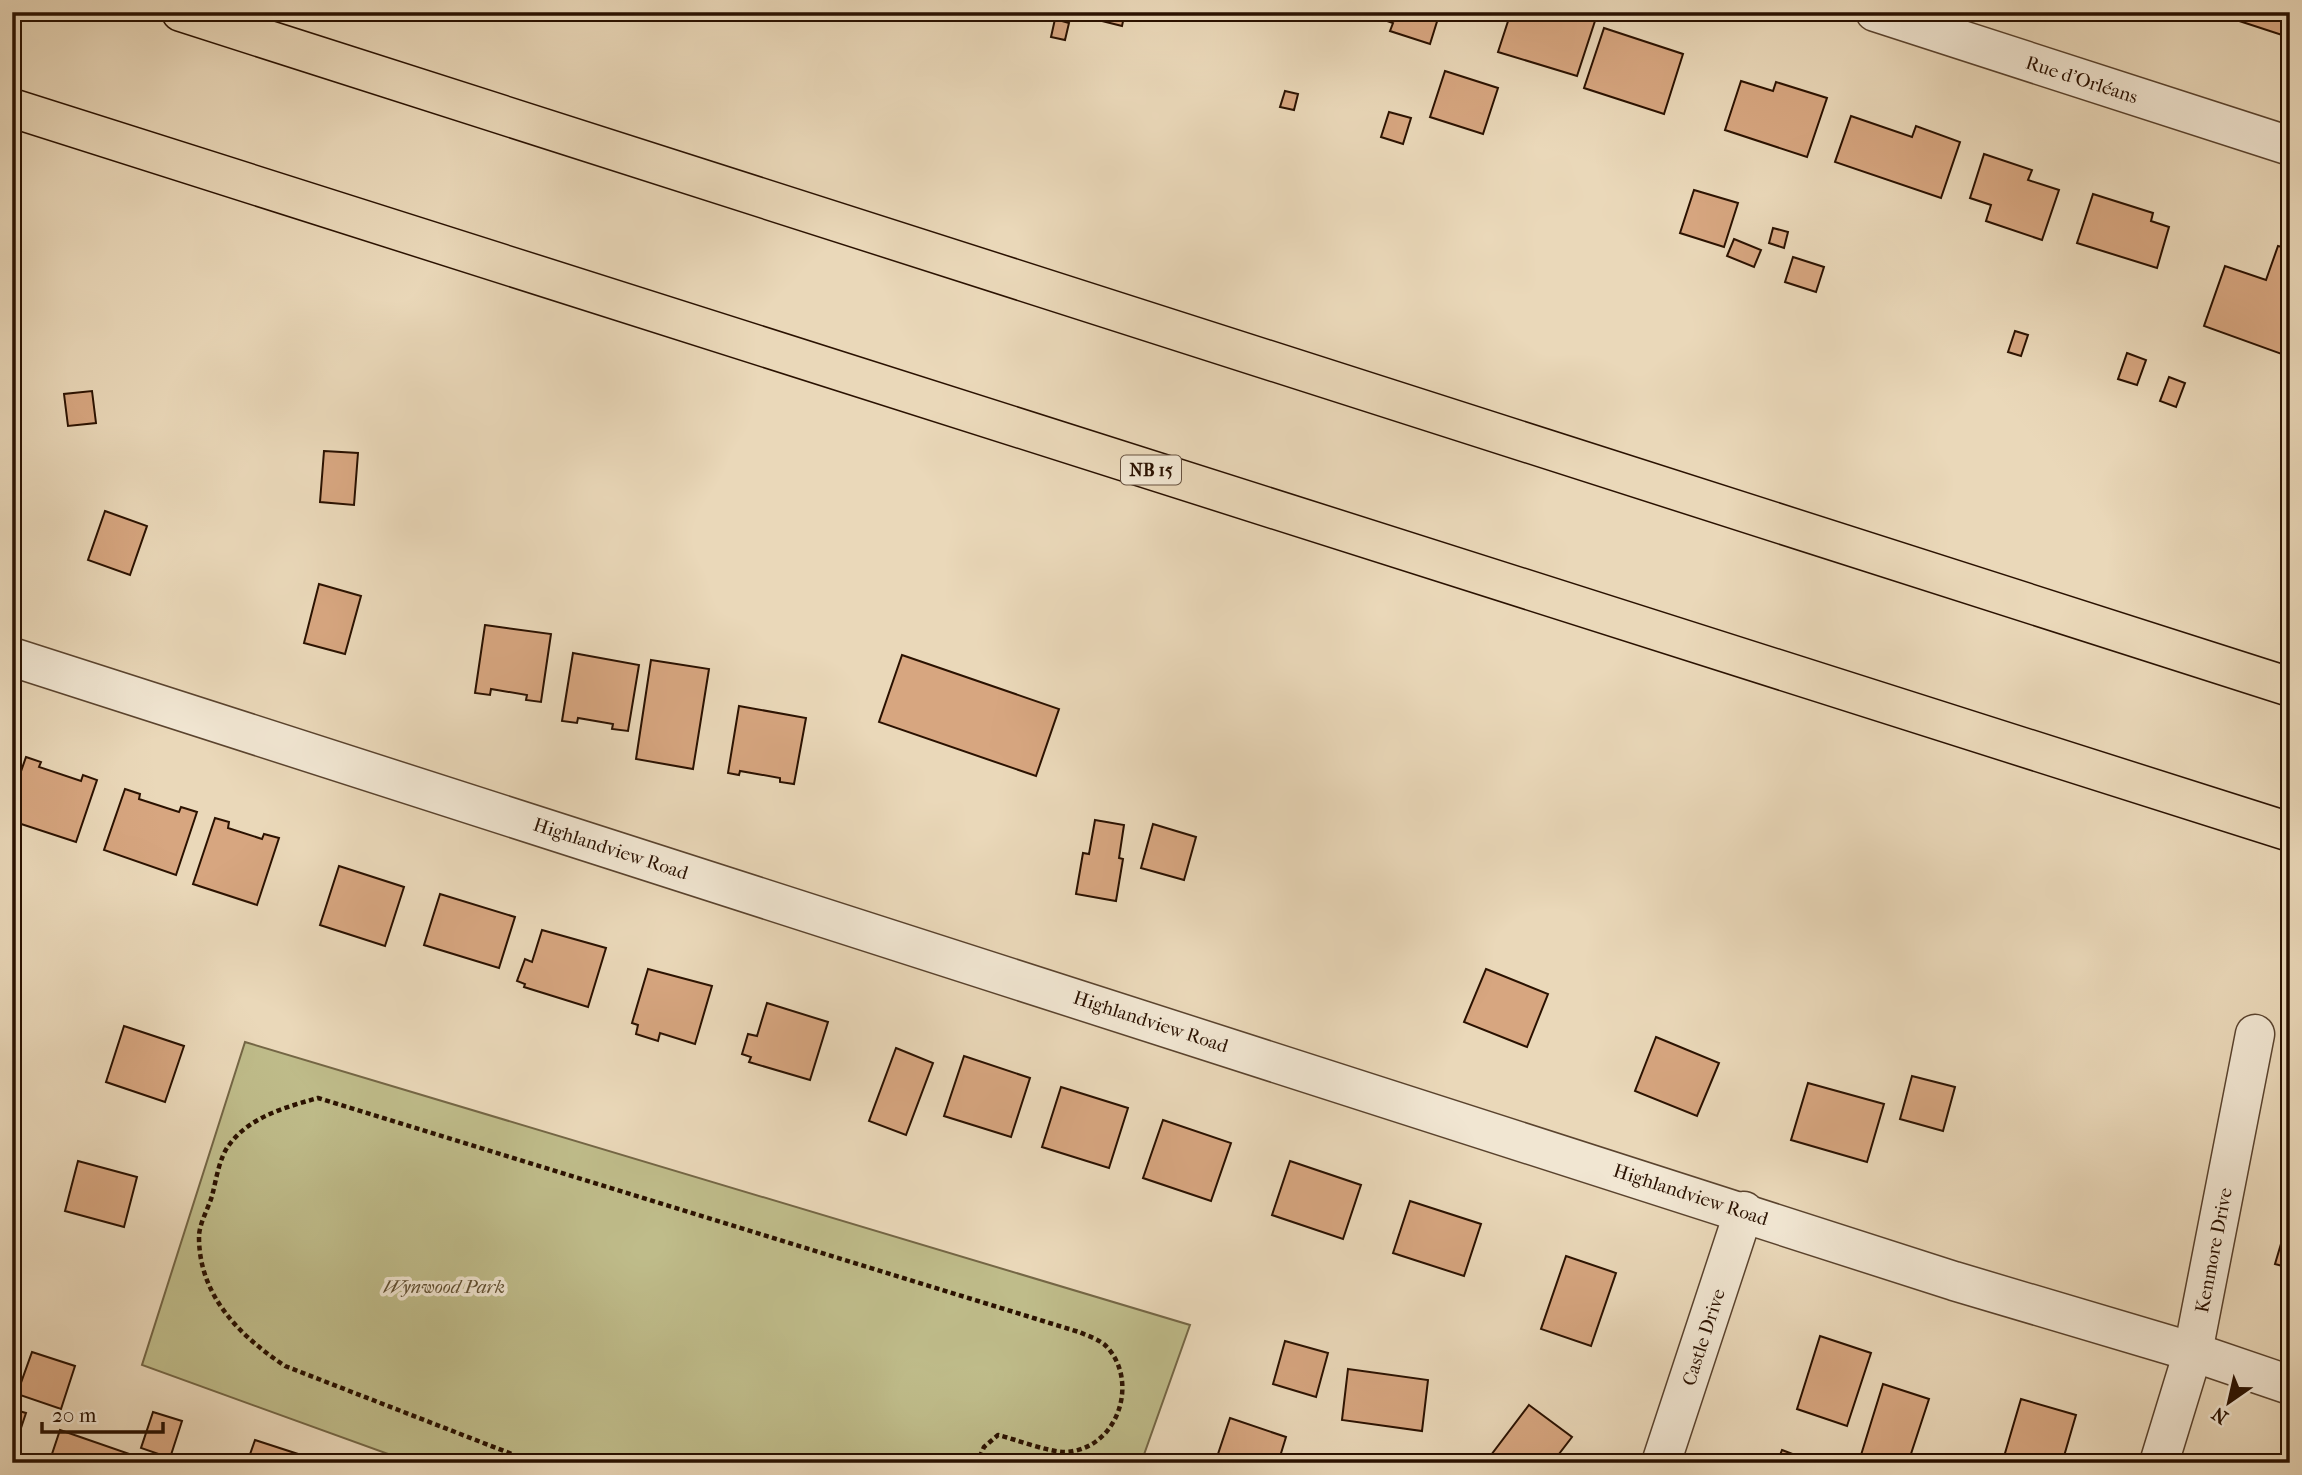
<svg xmlns="http://www.w3.org/2000/svg" width="2302" height="1475" viewBox="0 0 2302 1475" font-family="'IM FELL French Canon',serif">
<style>
.green{fill:#bfbc8a;stroke:#746645;stroke-width:2}
.building{fill:#d7a680;stroke:#2a1100;stroke-width:2}
.lines{fill:none;stroke-linecap:round;stroke-linejoin:round}
.minor-casing{stroke:#5a432e;stroke-width:41}
.highway-casing{stroke:#2a1100;stroke-width:41}
.path{stroke:#2a1100;stroke-width:4.5;stroke-dasharray:5 3.5;stroke-linecap:butt}
.minor{stroke:#f1e6d2;stroke-width:38}
.highway{stroke:#ead8b9;stroke-width:38}
.labels{text-anchor:middle;stroke-width:7;stroke-linejoin:round;paint-order:stroke}
.shield{fill:#f1e6d2;stroke:#66513f;stroke-width:2}
.shield-label{font-size:18px;font-weight:bold;fill:#2a1100}
.street-label{font-size:19px;fill:#2a1100;stroke:#f1e6d2}
.park-label{font-size:19px;font-style:italic;fill:#5e4d30;stroke:#f1e6d2}
</style>
<rect width="100%" height="100%" fill="#ead8b9"/>
<filter id="stains"><feTurbulence type="fractalNoise" baseFrequency=".00286" numOctaves="4"/><feColorMatrix values="0 0 0 0 .2 0 0 0 0 .09 0 0 0 0 .02 0 0 0 .5 -.17"/></filter>
<radialGradient id="worn" r=".72"><stop offset=".6" stop-color="#630" stop-opacity="0"/><stop offset="1" stop-color="#630" stop-opacity=".3"/></radialGradient>
<path class="green" d="M245,1042l945,283 -49,138h-728l-271,-98z"/>
<g class="building">
<path d="M1083,12h42l-3,14 -40,-10z"/>
<path d="M1361,12h79l-10,32 -40,-13 3,-8z"/>
<path d="M1511,12h56l28,9 -18,55 -79,-24z"/>
<path d="M2222,12h67l-7,23 -61,-20z"/>
<path d="M1055,19l14,4 -4,17 -14,-3z"/>
<path d="M1604,28l79,26 -19,60 -80,-26z"/>
<path d="M1445,71l53,17 -15,46 -53,-17z"/>
<path d="M1741,81l32,10 3,-9 51,16 -20,59 -82,-27z"/>
<path d="M1285,91l13,3 -4,16 -14,-3z"/>
<path d="M1389,112l22,6 -8,26 -22,-7z"/>
<path d="M1851,116l61,21 4,-11 44,16 -19,56 -106,-36z"/>
<path d="M1984,154l48,16 -4,10 31,10 -17,50 -56,-19 5,-16 -21,-7z"/>
<path d="M1694,190l44,13 -14,44 -44,-14z"/>
<path d="M2093,194l60,19 -2,8 18,6 -12,41 -80,-25z"/>
<path d="M1773,228l15,4 -4,16 -15,-5z"/>
<path d="M1734,239l27,11 -7,17 -27,-11z"/>
<path d="M2278,246l12,3v108l-86,-31 21,-60 41,14z"/>
<path d="M1793,257l31,10 -8,25 -31,-10z"/>
<path d="M2015,331l13,4 -7,21 -13,-4z"/>
<path d="M2127,353l19,7 -9,25 -19,-6z"/>
<path d="M2169,377l16,6 -9,24 -16,-6z"/>
<path d="M92,391l4,32 -28,3 -4,-32z"/>
<path d="M324,451l34,2 -4,52 -34,-3z"/>
<path d="M105,511l42,15 -17,49 -42,-15z"/>
<path d="M319,584l42,12 -16,58 -41,-11z"/>
<path d="M485,625l66,9 -10,68 -15,-2 1,-5 -36,-6 -1,6 -15,-2z"/>
<path d="M573,653l66,12 -11,66 -16,-2 1,-5 -35,-6 -1,5 -15,-2z"/>
<path d="M902,655l157,54 -23,67 -157,-54z"/>
<path d="M651,660l58,9 -16,100 -57,-10z"/>
<path d="M739,706l67,12 -12,66 -14,-2v-4l-40,-7 -1,4 -11,-2z"/>
<path d="M26,757l15,5 -2,5 42,14 2,-6 14,5 -21,62 -64,-21v-24z"/>
<path d="M125,789l15,5 -1,5 40,13 2,-5 16,5 -21,63 -72,-25z"/>
<path d="M215,818l14,4 -1,6 34,11 2,-5 15,4 -22,67 -64,-21z"/>
<path d="M1095,820l29,5 -5,33 4,1 -7,42 -40,-7 7,-41 6,1z"/>
<path d="M1153,824l43,13 -12,43 -43,-12z"/>
<path d="M339,866l65,21 -19,59 -65,-21z"/>
<path d="M440,894l75,23 -16,51 -75,-23z"/>
<path d="M542,930l64,18 -18,59 -64,-20 1,-3 -8,-3 8,-22 7,3z"/>
<path d="M648,969l64,17 -17,58 -35,-11 -2,8 -22,-7 2,-9 -6,-2z"/>
<path d="M1486,969l62,25 -21,53 -63,-25z"/>
<path d="M767,1003l61,19 -18,58 -61,-18 2,-5 -9,-3 6,-20 9,2z"/>
<path d="M124,1026l60,20 -19,56 -59,-20z"/>
<path d="M1656,1037l63,26 -22,53 -62,-25z"/>
<path d="M896,1048l37,15 -27,72 -37,-14z"/>
<path d="M964,1056l66,22 -19,59 -67,-21z"/>
<path d="M1912,1076l43,11 -12,44 -43,-12z"/>
<path d="M1808,1083l76,21 -17,58 -76,-22z"/>
<path d="M1061,1087l67,21 -19,60 -67,-21z"/>
<path d="M1163,1120l68,23 -20,58 -68,-23z"/>
<path d="M78,1161l59,16 -13,50 -59,-16z"/>
<path d="M1290,1161l71,24 -18,54 -71,-24z"/>
<path d="M1410,1201l71,23 -17,52 -71,-23z"/>
<path d="M2286,1227l4,1v40l-15,-4z"/>
<path d="M1566,1256l50,17 -25,73 -50,-17z"/>
<path d="M1820,1336l51,17 -24,73 -50,-17z"/>
<path d="M1285,1341l43,12 -12,44 -43,-13z"/>
<path d="M32,1352l43,14 -14,43 -44,-15z"/>
<path d="M1348,1369l80,11 -6,51 -80,-11z"/>
<path d="M1883,1384l46,15 -21,64h-23l-24,-8z"/>
<path d="M2021,1399l55,16 -14,48 -59,-3z"/>
<path d="M1529,1405l43,32 -20,26h-67z"/>
<path d="M12,1409l14,4 -14,42z"/>
<path d="M153,1412l29,9 -12,37 -29,-10z"/>
<path d="M1230,1418l56,19 -8,26h-63z"/>
<path d="M60,1430l84,29 -2,4h-93z"/>
<path d="M255,1440l43,14 -3,9h-48z"/>
<path d="M1782,1450l34,13h-39z"/>
</g>
<g class="lines">
<defs>
<g id="minor">
<path d="M1875,12l415,134"/>
<path d="M12,657l1942,624 239,71 97,33"/>
<path d="M1661,1463l83,-252"/>
<path d="M2159,1463l34,-111 62,-318"/>
</g>
<g id="highway">
<path d="M181,12l2109,675"/>
<path d="M12,108l2278,724"/>
</g>
</defs>
<use href="#minor" class="minor-casing"/>
<use href="#highway" class="highway-casing"/>
<path class="path" d="M535,1463l-250,-97c-45,-30 -86,-70 -86,-129 0,-13 9,-28 13,-41 4,-15 7,-38 17,-51 20,-28 57,-38 89,-47l761,234c9,4 22,8 28,15 33,36 10,103 -42,105 -17,0 -50,-13 -67,-17l-14,12 -7,16"/>
<use href="#minor" class="minor"/>
<use href="#highway" class="highway"/>
</g>
<g class="labels">
<rect class="shield" x="1121" y="455.5" width="60" height="29" rx="5"/>
<g class="shield-label">
<text x="1151" y="476">NB 15</text>
</g>
<g class="street-label">
<text transform="translate(2082 79) rotate(18)" y="7">Rue d'Orléans</text>
<text transform="translate(611 848) rotate(18)" y="7">Highlandview Road</text>
<text transform="translate(1151 1021) rotate(18)" y="7">Highlandview Road</text>
<text transform="translate(1691 1194) rotate(18)" y="7">Highlandview Road</text>
<text transform="translate(2213 1250) rotate(-79)" y="7">Kenmore Drive</text>
<text transform="translate(1703 1337) rotate(-72)" y="7">Castle Drive</text>
</g>
<g class="park-label">
<text x="444" y="1293">Wynwood Park</text>
</g>
</g>
<rect width="2302" height="1475" fill="none" stroke="#ead8b9" stroke-width="42"/>
<rect x="14" y="14" width="2274" height="1447" fill="none" stroke="#2a1100" stroke-width="3.5"/>
<rect x="21" y="21" width="2260" height="1433" fill="none" stroke="#2a1100" stroke-width="2"/>
<g transform="translate(2229 1402) rotate(214)" stroke="#f1e6d2" stroke-width="5" paint-order="stroke">
<path d="M0-5L12 26L0 18L-12 26Z" fill="#2a1100"/>
<text y="-10" font-size="19" font-weight="bold" text-anchor="middle" fill="#2a1100">N</text>
</g>
<path d="M42 1422v10h121v-10" fill="none" stroke="#2a1100" stroke-width="3.5"/>
<text x="52" y="1422" font-size="21" fill="#2a1100" stroke="#f1e6d2" stroke-width="5" paint-order="stroke">20 m</text>
<rect width="100%" height="100%" filter="url(#stains)"/>
<rect width="100%" height="100%" fill="url(#worn)"/>
</svg>
